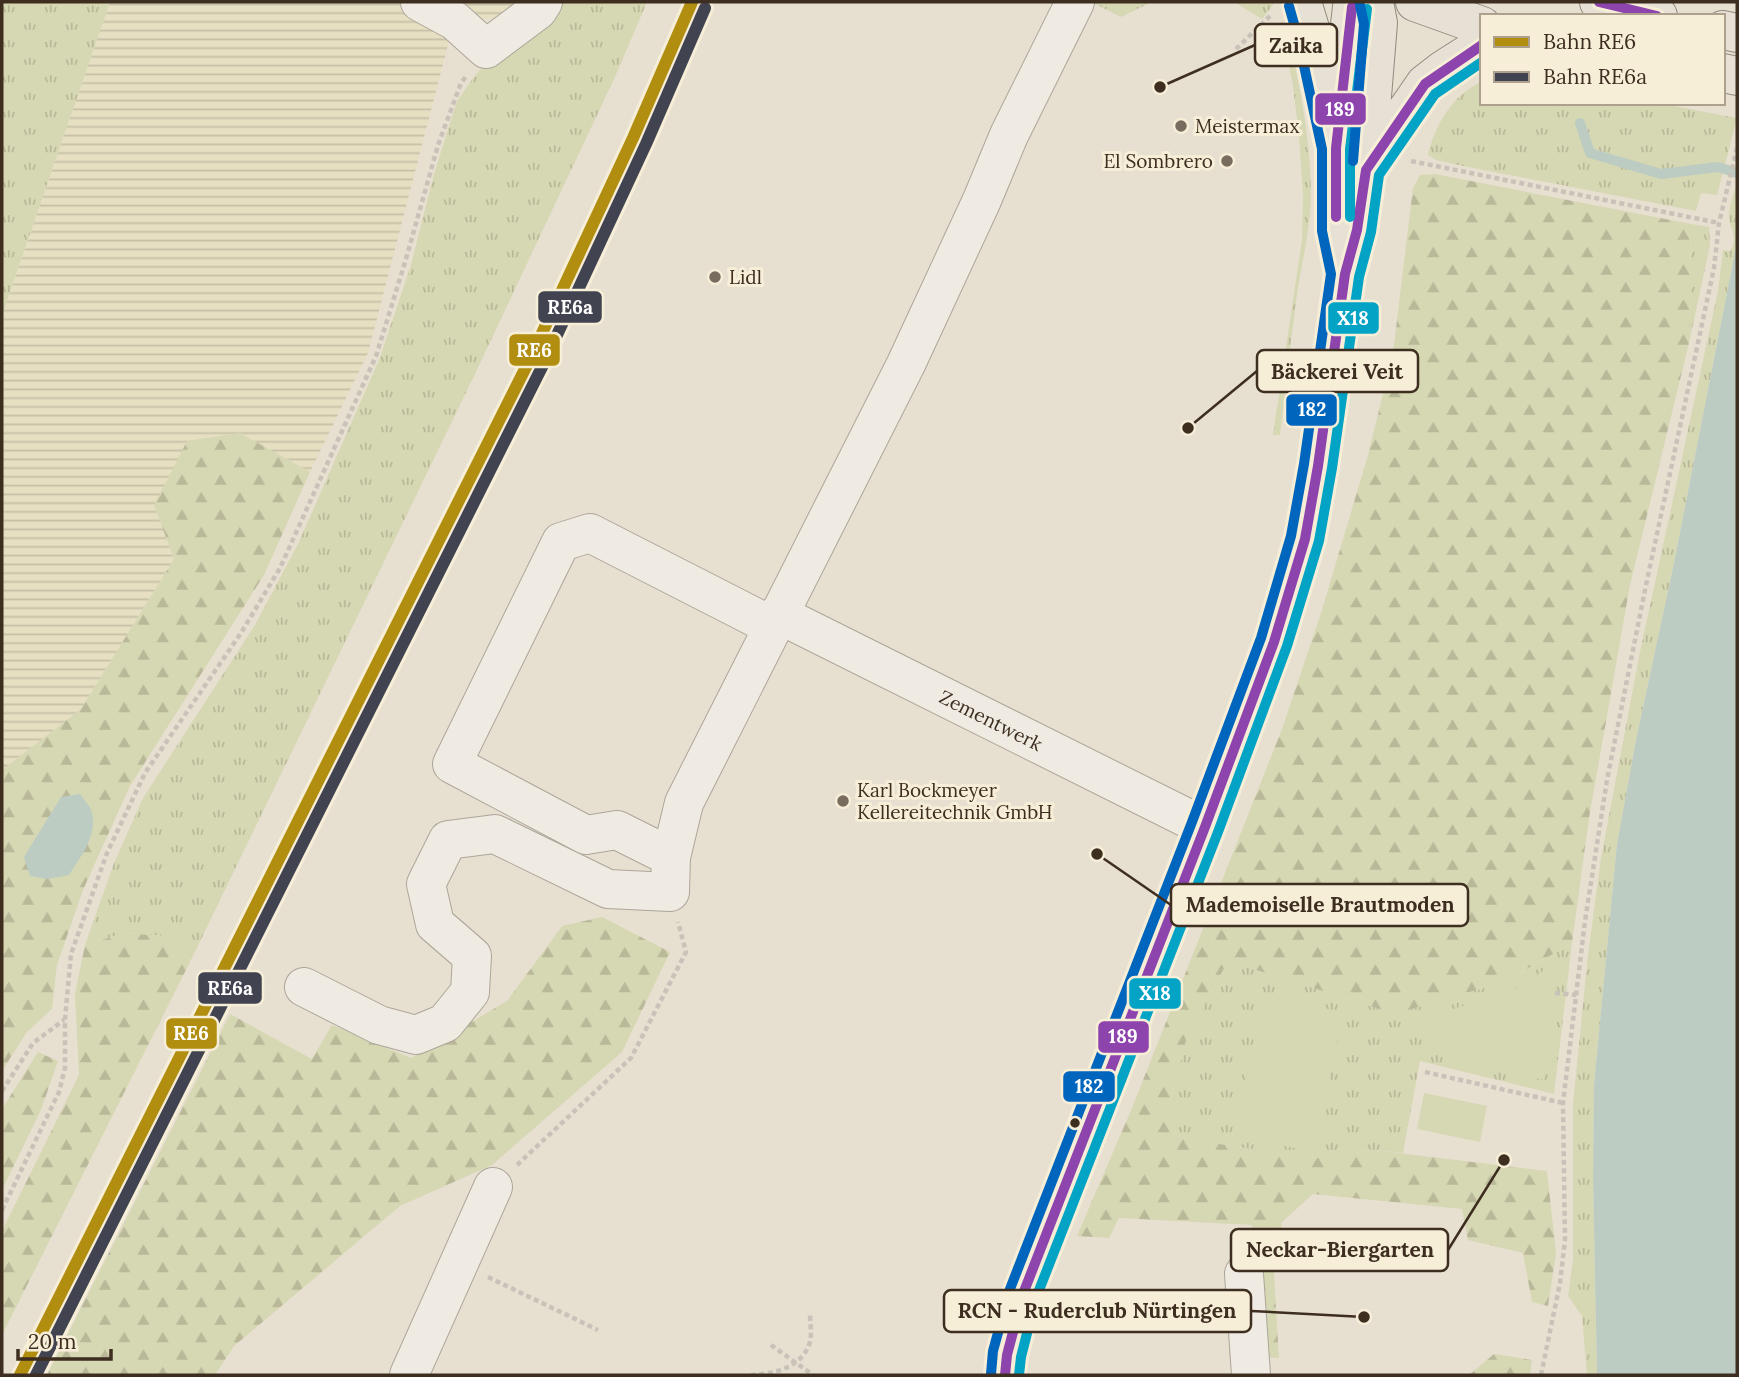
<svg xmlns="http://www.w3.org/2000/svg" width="1739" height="1377" viewBox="0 0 1739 1377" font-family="Lora,serif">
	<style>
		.farmland { fill: url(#farmland-rules) }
		.grass { fill: url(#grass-tufts) }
		.forest { fill: url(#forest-firs) }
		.park { fill: #d6d7b3 }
		.water { fill: #bcccc2 }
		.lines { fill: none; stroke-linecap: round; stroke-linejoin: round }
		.stream { stroke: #bcccc2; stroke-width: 10 }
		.minor-casing { stroke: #ada599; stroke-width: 40 }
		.major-casing { stroke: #928b80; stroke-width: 40 }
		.path { stroke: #c8c2b9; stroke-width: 4.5; stroke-dasharray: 5 3.5; stroke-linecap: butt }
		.minor { stroke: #efebe3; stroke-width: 38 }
		.major { stroke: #e6e1d4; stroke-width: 38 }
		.bus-1-casing { stroke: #f7eed8; stroke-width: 16 }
		.bus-2-casing { stroke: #f7eed8; stroke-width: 16 }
		.bus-3-casing { stroke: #f7eed8; stroke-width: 16 }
		.bus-1 { stroke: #8e44ad; stroke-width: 10 }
		.bus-2 { stroke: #03a3c5; stroke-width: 10 }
		.bus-3 { stroke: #0065bd; stroke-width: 10 }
		.rail-1-casing { stroke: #f7eed8; stroke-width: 18 }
		.rail-2-casing { stroke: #f7eed8; stroke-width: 18 }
		.rail-1 { stroke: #b18d10; stroke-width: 12 }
		.rail-2 { stroke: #424351; stroke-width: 12 }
		.poi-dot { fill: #786c5e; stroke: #f7eed8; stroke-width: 2.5 }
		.bus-dot { fill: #3d2e20; stroke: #f7eed8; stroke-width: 2.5 }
		.labels { text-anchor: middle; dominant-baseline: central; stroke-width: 6; stroke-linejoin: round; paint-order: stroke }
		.poi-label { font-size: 19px; fill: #3d2e20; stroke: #f7eed8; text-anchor: start }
		.street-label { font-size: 19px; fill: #3d2e20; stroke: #f7eed8 }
		.leader { fill: none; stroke: #3d2e20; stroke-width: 2.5 }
		.callout-dot { fill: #3d2e20; stroke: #f7eed8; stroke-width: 2.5 }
		.callout { fill: #f7eed8; stroke: #3d2e20; stroke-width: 2.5 }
		.callout-label { font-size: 21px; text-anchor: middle; font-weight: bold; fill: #3d2e20 }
		.line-badge { stroke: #f7eed8; stroke-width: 2.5 }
		.badge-label { font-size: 19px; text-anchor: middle; font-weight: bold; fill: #fff }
	</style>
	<defs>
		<pattern id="farmland-rules" width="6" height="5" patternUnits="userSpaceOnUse" patternTransform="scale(1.75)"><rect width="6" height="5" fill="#e6dfc2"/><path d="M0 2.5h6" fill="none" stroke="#c6c0a6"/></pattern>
		<pattern id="grass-tufts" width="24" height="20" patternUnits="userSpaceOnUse" patternTransform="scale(1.75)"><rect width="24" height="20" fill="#d6d7b3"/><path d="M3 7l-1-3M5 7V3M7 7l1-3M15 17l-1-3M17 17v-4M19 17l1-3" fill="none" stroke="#b9b99a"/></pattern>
		<pattern id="forest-firs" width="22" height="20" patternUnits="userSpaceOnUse" patternTransform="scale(1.75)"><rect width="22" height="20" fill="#d6d7b3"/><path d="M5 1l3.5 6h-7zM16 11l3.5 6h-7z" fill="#b9b99a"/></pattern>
	</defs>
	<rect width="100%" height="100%" fill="#e7e0d1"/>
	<path class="farmland" d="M 110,2 L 520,2 L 502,18 L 454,22 L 368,353 L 310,472 L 240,433 L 154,505 L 174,559 L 81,709 L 2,770 L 2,315 Z"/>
	<path class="grass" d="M 2,2 L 110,2 L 2,315 Z
		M 552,2 L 647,2 L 615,77 L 474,376 L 191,960 L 164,936 L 124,933 L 85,945 L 114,863 L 143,798 L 255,625 L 298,544 L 379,360 L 411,265 L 434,174 L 457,101 L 476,74 Z
		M 1091,2 L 1152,2 L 1121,17 Z
		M 1234,2 L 1274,2 L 1273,5 L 1262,19 Z
		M 1284,22 C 1299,77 1310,134 1311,191 C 1311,230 1301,264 1296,302 C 1290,346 1285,391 1280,435 L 1273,435 L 1302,240 L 1303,196 L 1299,135 L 1292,80 L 1287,58 L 1270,24 Z
		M 1482,82 L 1482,103 L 1658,103 L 1737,118 L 1717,195 L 1701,193 L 1696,211 L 1458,165 L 1436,160 L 1428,155 C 1434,127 1453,93 1482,82 Z
		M 1737,182 L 1737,242 L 1674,563 L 1636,740 L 1617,844 L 1594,1085 L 1593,1177 L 1597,1375 L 1587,1375 L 1582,1316 L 1568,1296 L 1573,1259 L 1573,1104 L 1588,955 L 1601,858 L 1640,652 L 1718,291 L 1723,250 L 1730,251 C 1739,237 1730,230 1729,217 C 1728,207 1735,192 1737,182 Z
		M 1691,224 L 1709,227 L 1710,245 L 1689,343 Z
		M 1572,943 L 1554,1094 L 1420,1061 L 1403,1153 L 1374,1150 L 1312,1159 L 1177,1137 L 1169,1107 L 1187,1037 L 1228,961 L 1395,1014 L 1504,982 Z"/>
	<path class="forest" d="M 1435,174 L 1691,224 L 1689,343 L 1630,585 L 1589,818 L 1572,943 L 1504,982 L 1395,1014 L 1228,961 L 1187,1037 L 1169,1107 L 1177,1137 L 1312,1159 L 1374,1150 L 1547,1171 L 1556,1253 L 1548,1306 L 1532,1302 L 1523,1253 L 1468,1240 L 1462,1209 L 1313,1194 L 1282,1222 L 1274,1274 L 1279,1358 L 1254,1357 L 1247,1271 L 1252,1225 L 1119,1218 L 1109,1238 L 1077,1236 L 1132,1108 L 1282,729 L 1322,610 L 1368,455 L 1393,353 L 1413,188 L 1420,175 Z
		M 240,433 L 310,472 L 264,575 L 130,786 L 83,890 L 57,965 L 52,1009 L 27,1032 L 2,1071 L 2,770 L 81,709 L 174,559 L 154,505 L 187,441 Z
		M 602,917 L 670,952 L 622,1052 L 492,1165 L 400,1206 L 234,1346 L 215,1375 L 47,1375 L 230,1014 L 312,1059 L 332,1025 L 411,1058 L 507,1001 L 562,926 Z
		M 124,933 L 164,936 L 191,960 L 2,1335 L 2,1231 L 79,1075 L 75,994 L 85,945 Z
		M 38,1052 L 58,1061 L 41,1110 L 2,1190 L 2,1109 Z
		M 1494,1354 L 1532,1360 L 1530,1375 L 1469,1375 Z"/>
	<path class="park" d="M 1559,962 L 1544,1080 L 1421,1050 L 1424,1018 L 1508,992 Z
		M 1262,996 L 1343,1012 L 1315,1152 L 1235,1136 Z
		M 1424,1093 L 1487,1106 L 1480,1142 L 1417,1129 Z"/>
	<path class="water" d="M 1737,242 L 1737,1375 L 1597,1375 L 1593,1177 L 1594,1085 L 1617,844 L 1636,740 L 1674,563 Z
		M 80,794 C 84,800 91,807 92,813 C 97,837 81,856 69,875 L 47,879 L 30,876 L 24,857 L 61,797 Z"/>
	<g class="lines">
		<path class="stream" d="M 1580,123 L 1590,153 L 1661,174 L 1718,167 L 1737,173"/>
		<defs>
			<g id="minor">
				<path d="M 420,2 L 455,21 L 486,49 L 538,10 L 543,2"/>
				<path id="s1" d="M 778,614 L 1205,827"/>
				<path d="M 671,857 L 617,830 L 586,835 L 452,764 L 561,542 L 590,533 L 772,626"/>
				<path d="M 304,987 L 379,1025 L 416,1035 L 445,1023 L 470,992 L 472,956 L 435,924 L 426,884 L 448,840 L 495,834 L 608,889 L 670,892 L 671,857 L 684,803 L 906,364 L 982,200 L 1009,135 L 1075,2"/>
				<path d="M 1244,1274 L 1251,1375"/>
				<path d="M 409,1375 L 493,1187"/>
			</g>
			<path id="major" d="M 1302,2 L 1312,35 L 1329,115
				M 1415,2 L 1482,26
				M 1599,2 L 1658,16
				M 1723,30 L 1737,33
				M 1723,73 L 1737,76
				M 1367,168 L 1425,84 L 1443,70 L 1482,45
				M 1339,244 L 1336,230 L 1336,148 L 1352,7 L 1355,2
				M 1005,1375 L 1007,1355 L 1023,1294 L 1063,1188 L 1205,827 L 1274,642 L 1305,539 L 1318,466 L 1345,274 L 1357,230 L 1366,170 L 1378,23 L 1374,2"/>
		</defs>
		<use href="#minor" class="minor-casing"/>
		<use href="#major" class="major-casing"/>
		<path class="path" d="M 1236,49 L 1270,16
			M 1411,161 L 1719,223
			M 1555,993 L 1576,995
			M 1425,1072 L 1563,1103
			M 2,1091 L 33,1043 L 64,1020
			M 517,1165 L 631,1058 L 686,952 L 678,922
			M 2,1210 L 59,1092 L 65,1068 L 65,1019 L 71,954 L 107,853 L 145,773 L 241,633 L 280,568 L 376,356 L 406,259 L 438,145 L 461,83 L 467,75
			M 488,1277 L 598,1330
			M 771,1345 L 813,1375
			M 751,1375 C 773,1374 802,1368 810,1342 C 812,1334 810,1322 810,1314
			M 1541,1375 L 1560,1283 L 1565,1240 L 1563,1103 L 1585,921 L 1607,780 L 1646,585 L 1714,268 L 1719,223 L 1737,148"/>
		<use href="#minor" class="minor"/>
		<use href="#major" class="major"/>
		<defs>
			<path id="bus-1" d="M 1599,2 L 1657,16
				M 1336,217 L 1336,148 L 1352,7 L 1355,2
				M 1005,1375 L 1007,1355 L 1023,1294 L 1205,827 L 1274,642 L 1305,539 L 1318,466 L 1345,274 L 1357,230 L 1366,170 L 1425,84 L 1482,45"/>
			<path id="bus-2" d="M 1350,217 L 1350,149 L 1367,9
				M 1019,1375 L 1021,1357 L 1036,1298 L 1218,832 L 1287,646 L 1319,541 L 1332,468 L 1359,277 L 1371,232 L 1379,175 L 1435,94 L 1482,62"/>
			<path id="bus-3" d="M 1353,161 L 1364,24 L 1360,5
				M 991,1374 L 993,1351 L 1010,1289 L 1192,822 L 1261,638 L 1291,536 L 1304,464 L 1331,274 L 1322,231 L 1322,149 L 1298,38 L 1289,6"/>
		</defs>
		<use href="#bus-1" class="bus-1-casing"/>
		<use href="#bus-2" class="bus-2-casing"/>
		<use href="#bus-3" class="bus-3-casing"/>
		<use href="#bus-1" class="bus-1"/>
		<use href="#bus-2" class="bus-2"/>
		<use href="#bus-3" class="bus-3"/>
		<defs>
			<path id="rail-1" d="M 20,1375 L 530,359 L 633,138 L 692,2"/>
			<path id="rail-2" d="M 36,1375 L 543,365 L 646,144 L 705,8"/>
		</defs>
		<use href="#rail-1" class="rail-1-casing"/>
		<use href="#rail-2" class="rail-2-casing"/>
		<use href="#rail-1" class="rail-1"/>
		<use href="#rail-2" class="rail-2"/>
	</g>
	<g class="poi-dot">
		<circle cx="1181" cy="126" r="7"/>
		<circle cx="1227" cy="161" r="7"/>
		<circle cx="715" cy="277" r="7"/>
		<circle cx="843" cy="801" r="7"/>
	</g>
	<circle class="bus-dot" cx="1075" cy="1123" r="6"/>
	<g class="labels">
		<g class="poi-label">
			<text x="1195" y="126">Meistermax</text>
			<text x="1213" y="161" text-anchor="end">El Sombrero</text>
			<text x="729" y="277">Lidl</text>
			<text x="857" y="790">Karl Bockmeyer<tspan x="857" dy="22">Kellereitechnik GmbH</tspan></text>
		</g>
		<g class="street-label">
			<text stroke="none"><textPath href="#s1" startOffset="238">Zementwerk</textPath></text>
		</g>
	</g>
	<path class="leader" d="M1160 87L1255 45M1188 428L1257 371M1097 854L1171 905M1504 1160L1448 1250M1364 1317L1251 1311"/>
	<g class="callout-dot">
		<circle cx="1160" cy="87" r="7"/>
		<circle cx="1188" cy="428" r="7"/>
		<circle cx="1097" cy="854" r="7"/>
		<circle cx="1504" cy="1160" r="7"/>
		<circle cx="1364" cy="1317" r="7"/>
	</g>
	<g class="callout">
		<rect x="1255" y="24" width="82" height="42" rx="7"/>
		<rect x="1257" y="350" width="161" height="42" rx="7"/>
		<rect x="1171" y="884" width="297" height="42" rx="7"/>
		<rect x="1231" y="1229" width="217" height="42" rx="7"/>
		<rect x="944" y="1290" width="307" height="42" rx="7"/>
	</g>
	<g class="callout-label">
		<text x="1296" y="53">Zaika</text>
		<text x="1337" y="379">Bäckerei Veit</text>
		<text x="1320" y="912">Mademoiselle Brautmoden</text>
		<text x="1340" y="1257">Neckar-Biergarten</text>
		<text x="1097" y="1318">RCN - Ruderclub Nürtingen</text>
	</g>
	<g class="line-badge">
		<rect x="1314" y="92" width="53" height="34" rx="7" fill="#8e44ad"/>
		<rect x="537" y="290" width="66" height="34" rx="7" fill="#424351"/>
		<rect x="1327" y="301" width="53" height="34" rx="7" fill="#03a3c5"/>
		<rect x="508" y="333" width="53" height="34" rx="7" fill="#b18d10"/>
		<rect x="1285" y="393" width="53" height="34" rx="7" fill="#0065bd"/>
		<rect x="197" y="971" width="66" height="34" rx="7" fill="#424351"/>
		<rect x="1128" y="977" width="54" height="33" rx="7" fill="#03a3c5"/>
		<rect x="165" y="1017" width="53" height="33" rx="7" fill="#b18d10"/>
		<rect x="1097" y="1020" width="53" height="34" rx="7" fill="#8e44ad"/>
		<rect x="1062" y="1070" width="54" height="33" rx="7" fill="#0065bd"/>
	</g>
	<g class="badge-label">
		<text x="1340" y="116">189</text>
		<text x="570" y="314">RE6a</text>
		<text x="1353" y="325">X18</text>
		<text x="534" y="357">RE6</text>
		<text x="1312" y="416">182</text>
		<text x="230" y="995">RE6a</text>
		<text x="1155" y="1000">X18</text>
		<text x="191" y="1040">RE6</text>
		<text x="1123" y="1043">189</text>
		<text x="1089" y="1093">182</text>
	</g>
	<rect width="1739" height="1377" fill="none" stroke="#3d2e20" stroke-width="7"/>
	<rect x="1480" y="14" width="245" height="91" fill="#f7eed8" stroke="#ada18e" stroke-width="2"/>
	<rect x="1494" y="37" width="35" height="10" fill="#b18d10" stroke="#ada18e" stroke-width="2"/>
	<text x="1543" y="49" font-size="21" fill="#3d2e20">Bahn RE6</text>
	<rect x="1494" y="72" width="35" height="10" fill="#424351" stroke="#ada18e" stroke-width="2"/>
	<text x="1543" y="84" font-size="21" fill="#3d2e20">Bahn RE6a</text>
	<path d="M18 1349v10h93v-10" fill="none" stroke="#3d2e20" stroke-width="3.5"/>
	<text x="28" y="1349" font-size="21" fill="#3d2e20" stroke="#f7eed8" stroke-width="5" paint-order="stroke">20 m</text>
</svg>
